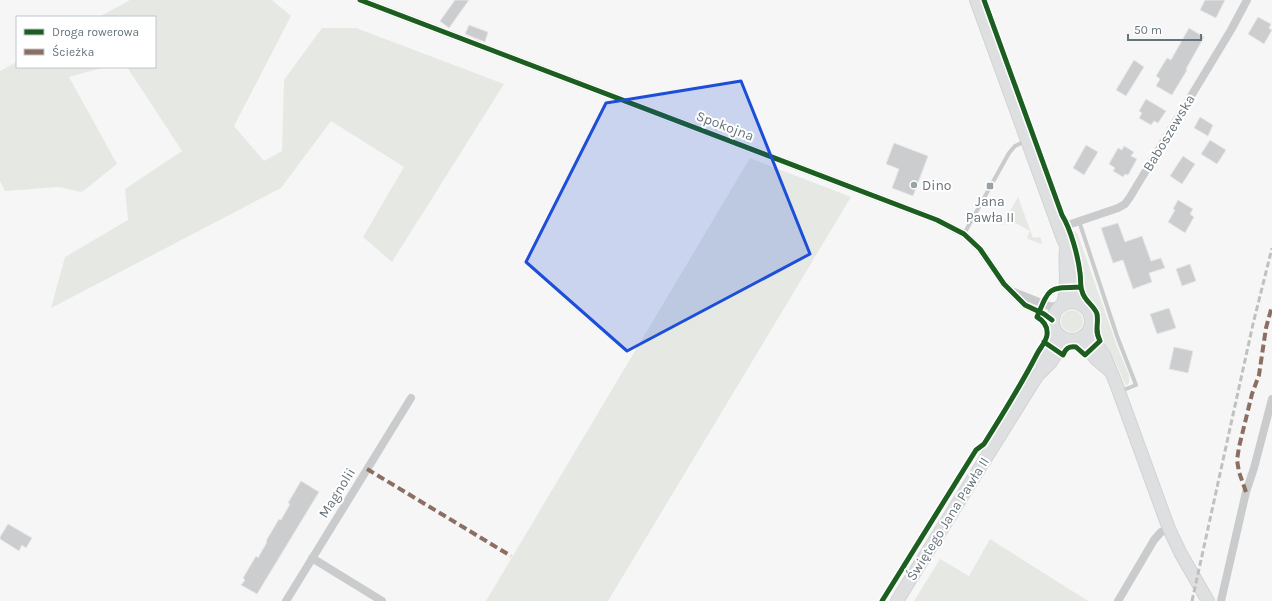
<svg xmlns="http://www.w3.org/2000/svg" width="1272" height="601" viewBox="0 0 1272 601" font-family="Karla,sans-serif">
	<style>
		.green { fill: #e5e8e3 }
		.building { fill: #cccdce; stroke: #e6e6e6 }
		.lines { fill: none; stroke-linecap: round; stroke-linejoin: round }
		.secondary-casing { stroke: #d2d3d3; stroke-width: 14 }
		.lane { stroke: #c9cbcc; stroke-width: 4 }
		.street { stroke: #c9cbcc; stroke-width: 8 }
		.secondary { stroke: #dedfe0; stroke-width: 12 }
		.rail { stroke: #c0c0c1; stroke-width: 3; stroke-dasharray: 6 3; stroke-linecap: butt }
		.quiet { stroke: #8d6e63; stroke-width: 4; stroke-dasharray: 8 4; stroke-linecap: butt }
		.cycleway-casing { stroke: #fff; stroke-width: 8 }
		.cycleway { stroke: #1b5e20; stroke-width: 5 }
		.marked { fill: #1d4ed8; fill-opacity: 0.2; stroke: #1d4ed8; stroke-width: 3; stroke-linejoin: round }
		.poi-dot { fill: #98a2a7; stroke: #fff; stroke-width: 1.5 }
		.labels { text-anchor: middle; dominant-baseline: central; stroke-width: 4; stroke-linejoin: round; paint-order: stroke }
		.street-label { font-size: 14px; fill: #66747c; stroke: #fff }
		.poi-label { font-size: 14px; fill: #66747c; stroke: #fff; text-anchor: start }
	</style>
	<rect width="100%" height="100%" fill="#f6f6f6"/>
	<path class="green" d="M 130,0 L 272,0 L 291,16 L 234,126 L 264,161 L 282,151 L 284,80 L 322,28 L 356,28 L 504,84 L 392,262 L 363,237 L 404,167 L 331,121 L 281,188 L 51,308 L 65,257 L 128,220 L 125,189 L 182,151 L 127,67 L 155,67 L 155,17 L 99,17 Z
		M 17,62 L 17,67 L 105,67 L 69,77 L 117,164 L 82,192 L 59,187 L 5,191 L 0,181 L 0,71 Z
		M 750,158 L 851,197 L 608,601 L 486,601 Z
		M 1018,197 L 1033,238 L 1040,237 L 1042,242 L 1041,244 L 1028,239 L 1027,237 L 1030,231 L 1008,219 L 1003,225 L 997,221 L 998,219 L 1004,222 Z
		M 1075,231 L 1078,235 L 1118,349 L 1129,375 L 1129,383 L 1126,386 L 1115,361 L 1099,335 L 1099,317 L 1096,307 L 1085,295 L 1084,291 L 1081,263 L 1072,232 Z
		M1061 321a11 11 0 1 1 22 0a11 11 0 1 1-22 0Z
		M 990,539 L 1088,601 L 914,601 L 940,559 L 969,576 Z"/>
	<path class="building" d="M 455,0 L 469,0 L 449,28 L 440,21 Z
		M 1205,0 L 1225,0 L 1216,18 L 1200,10 Z
		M 1258,17 L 1271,24 L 1269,28 L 1272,30 L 1264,44 L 1248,34 Z
		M 469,25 L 488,32 L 485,42 L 465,34 Z
		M 1189,28 L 1204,37 L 1186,69 L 1187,70 L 1172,95 L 1156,86 L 1160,79 L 1156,76 L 1167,58 L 1171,60 Z
		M 1134,60 L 1144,67 L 1126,96 L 1116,90 Z
		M 1146,99 L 1166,111 L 1158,123 L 1154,121 L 1151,125 L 1139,118 L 1142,113 L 1139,111 Z
		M 1200,117 L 1213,125 L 1208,136 L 1194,128 Z
		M 1210,140 L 1226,150 L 1217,164 L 1201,154 Z
		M 894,143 L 928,156 L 913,196 L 892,188 L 899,169 L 886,164 Z
		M 1086,145 L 1098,152 L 1084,175 L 1073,168 Z
		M 1124,146 L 1134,152 L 1131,156 L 1137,159 L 1128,175 L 1125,174 L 1123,177 L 1113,171 L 1115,168 L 1109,164 L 1118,148 L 1122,150 Z
		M 1183,156 L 1195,164 L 1182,184 L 1170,176 Z
		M 1178,200 L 1193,209 L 1190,214 L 1194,217 L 1185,233 L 1168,222 L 1175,210 L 1173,209 Z
		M 1118,223 L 1125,242 L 1142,236 L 1151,261 L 1161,258 L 1165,268 L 1149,273 L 1152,282 L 1133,289 L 1123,260 L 1113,263 L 1101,228 Z
		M 1190,264 L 1196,281 L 1182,286 L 1176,269 Z
		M 1169,308 L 1176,328 L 1157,334 L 1150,314 Z
		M 1174,347 L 1193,351 L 1188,373 L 1169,369 Z
		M 301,481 L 319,492 L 257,594 L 241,585 L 245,580 L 243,578 L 256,556 L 258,558 L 267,542 L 266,541 L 279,519 L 281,520 L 290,504 L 288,503 Z
		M 8,524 L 32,538 L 26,548 L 22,545 L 19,551 L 0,539 L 0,537 Z"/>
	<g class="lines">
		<defs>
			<path id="secondary" d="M 976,0 L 1063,239 L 1073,260 L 1075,292 L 1079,303
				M1053 321a19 19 0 1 1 38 0a19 19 0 1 1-38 0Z
				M 1063,303 C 1069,286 1064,268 1066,250
				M 1089,330 L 1094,341 L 1105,357 L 1115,381 L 1169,529 L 1181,554 L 1208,601
				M 1077,340 L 1086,347 L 1096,359 L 1110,371
				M 1042,363 C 1046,352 1054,344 1056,332
				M 897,601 L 1037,376 L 1051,362 L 1060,348 L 1068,340"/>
		</defs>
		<use href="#secondary" class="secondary-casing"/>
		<path class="lane" d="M 1079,221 L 1117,336 L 1136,385 L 1121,391
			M 964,234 L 1009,153 L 1015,146 L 1026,141"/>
		<path class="street" d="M 360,0 L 937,220 L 964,234 L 980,249 L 1004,284 L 1025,305 L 1044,314 L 1052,320
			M 1059,228 L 1118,208 L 1125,204 L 1130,197 L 1231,30 L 1247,0
			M 1014,292 L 1049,306 L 1057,307
			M 312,558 L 382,601
			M 286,601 L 411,398
			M 1118,601 L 1154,540 L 1161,532 L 1169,529
			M 1221,601 L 1246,492 L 1254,468 L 1272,399"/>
		<use href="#secondary" class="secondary"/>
		<path class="rail" d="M 1192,601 L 1253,324 L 1272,248"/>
		<path class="quiet" d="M 367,469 L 511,556
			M 1246,492 L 1239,472 L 1237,460 L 1239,447 L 1252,394 L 1259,375 L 1266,328 L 1272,306"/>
		<defs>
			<path id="cycleway" d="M 360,0 L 937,220 L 964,234 L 980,249 L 1004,284 L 1025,305 L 1044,314 L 1052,320
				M 984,0 L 1062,215 C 1071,230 1078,256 1080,273 C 1081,279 1080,286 1082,291 C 1084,301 1094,305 1097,314 C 1099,325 1094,330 1100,341 L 1085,355 L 1076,347 C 1069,346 1066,348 1063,355 L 1044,342
				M 882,601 L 976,450 L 984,444 C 1003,414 1021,385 1037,354 C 1040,348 1046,342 1047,335 C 1048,327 1044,321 1037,317 C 1050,286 1048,288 1081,287"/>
		</defs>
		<use href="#cycleway" class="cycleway-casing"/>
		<use href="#cycleway" class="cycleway"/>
	</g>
	<path class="marked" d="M 741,81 L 810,254 L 627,351 L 526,262 L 606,103 Z"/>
	<g class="poi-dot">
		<circle cx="914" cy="185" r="4"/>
		<rect x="986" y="182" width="8" height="8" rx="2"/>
	</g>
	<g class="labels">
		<g class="street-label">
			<text transform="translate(725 126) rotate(21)">Spokojna</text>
			<text transform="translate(1169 133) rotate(-59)">Baboszewska</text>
			<text transform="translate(337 493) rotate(-58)">Magnolii</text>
			<text transform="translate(948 519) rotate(-58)">Świętego Jana Pawła II</text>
		</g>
		<g class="poi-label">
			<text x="922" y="185">Dino</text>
			<text x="990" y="201" text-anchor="middle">Jana<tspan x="990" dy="16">Pawła II</tspan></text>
		</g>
	</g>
	<rect x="16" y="16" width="140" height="52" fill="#ffffff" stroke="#c2c7cb"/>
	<rect x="24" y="29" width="20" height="6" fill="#1b5e20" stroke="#c2c7cb"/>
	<text x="52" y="36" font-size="12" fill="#66747c">Droga rowerowa</text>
	<rect x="24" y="49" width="20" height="6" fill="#8d6e63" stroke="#c2c7cb"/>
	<text x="52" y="56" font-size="12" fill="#66747c">Ścieżka</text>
	<path d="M1128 34v6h73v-6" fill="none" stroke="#66747c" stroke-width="2"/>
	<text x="1134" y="34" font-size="12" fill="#66747c" stroke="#ffffff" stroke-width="3" paint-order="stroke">50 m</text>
</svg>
